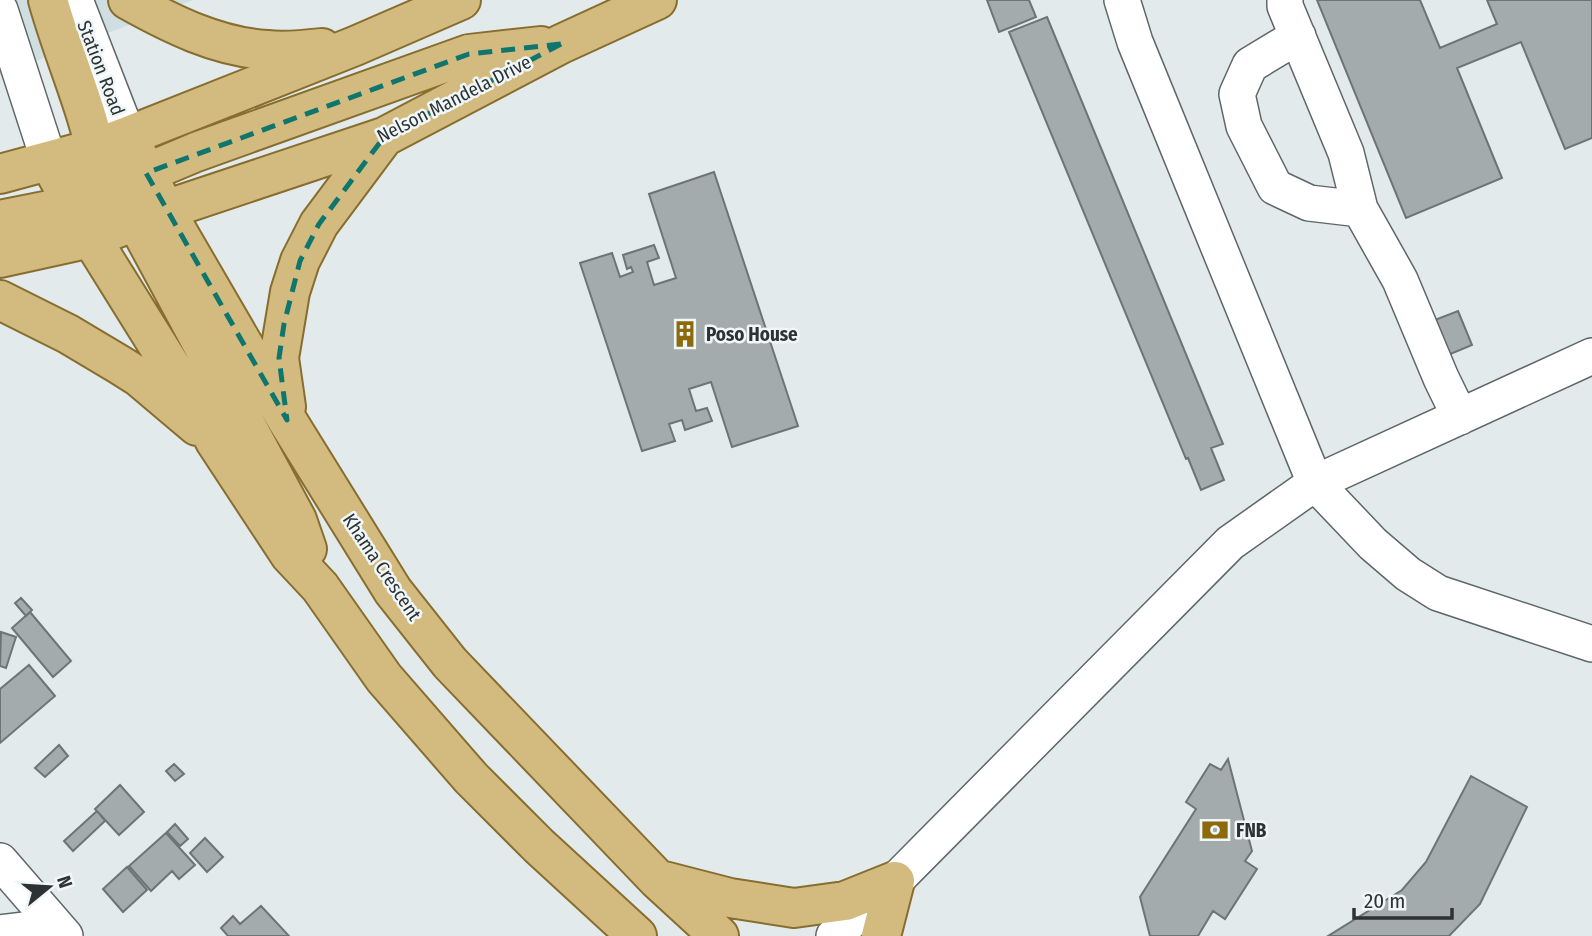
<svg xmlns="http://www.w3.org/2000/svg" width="1592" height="936" viewBox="0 0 1592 936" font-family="'Fira Sans Condensed',sans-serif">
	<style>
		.built { fill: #cedee1 }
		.building { fill: #a4abad; stroke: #6d7476; stroke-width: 2 }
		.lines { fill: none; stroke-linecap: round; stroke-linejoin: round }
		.minor-casing { stroke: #5f6668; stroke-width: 38 }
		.major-casing { stroke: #876e2e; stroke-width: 42 }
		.minor { stroke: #fff; stroke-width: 35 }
		.major { stroke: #d3bb80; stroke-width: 38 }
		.marked { fill: none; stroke: #0f766e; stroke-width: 5; stroke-dasharray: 14 9; stroke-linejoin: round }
		.labels { text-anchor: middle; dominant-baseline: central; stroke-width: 5; stroke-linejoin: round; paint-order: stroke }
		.street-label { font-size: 19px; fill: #2f3233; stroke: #eff7f9 }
		.poi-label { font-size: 19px; font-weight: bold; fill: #2f3233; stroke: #eff7f9; text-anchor: start }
	</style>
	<rect width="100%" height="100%" fill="#e2eaec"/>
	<path class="built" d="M 0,0 L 193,0 L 0,75 Z"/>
	<path class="building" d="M 987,0 L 1029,0 L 1036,17 L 999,32 Z
		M 1317,0 L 1420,0 L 1440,48 L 1497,24 L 1487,0 L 1592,0 L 1592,138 L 1565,149 L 1521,42 L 1457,68 L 1502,178 L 1406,218 Z
		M 1047,17 L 1223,444 L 1211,448 L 1224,480 L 1201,490 L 1188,458 L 1186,459 L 1009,32 Z
		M 714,172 L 798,426 L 732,447 L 711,382 L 689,389 L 696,411 L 707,408 L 712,421 L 685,430 L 682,420 L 669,424 L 675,441 L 642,451 L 580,263 L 612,253 L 620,277 L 633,272 L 631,267 L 627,269 L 623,255 L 654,245 L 659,258 L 647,262 L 654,285 L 676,278 L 649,194 Z
		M 1458,311 L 1472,345 L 1441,358 L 1427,323 Z
		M 21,598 L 32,610 L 26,616 L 15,603 Z
		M 30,612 L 71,661 L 53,677 L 12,628 Z
		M 1,632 L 16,637 L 6,668 L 0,666 Z
		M 29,665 L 55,696 L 0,743 L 0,689 Z
		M 59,745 L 68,756 L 45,777 L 35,768 Z
		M 1228,759 L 1252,851 L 1245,861 L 1257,869 L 1225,919 L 1213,911 L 1198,936 L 1150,936 L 1140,897 L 1196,809 L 1186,802 L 1210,764 L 1221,770 Z
		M 174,764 L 184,774 L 175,781 L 166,771 Z
		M 1471,776 L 1527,807 L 1480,904 L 1449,936 L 1328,936 L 1402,890 L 1426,862 Z
		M 120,785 L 144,812 L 119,835 L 95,809 Z
		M 97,811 L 105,821 L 73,851 L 64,841 Z
		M 175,824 L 188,839 L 180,846 L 167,832 Z
		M 166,833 L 195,865 L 179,879 L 172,871 L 151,891 L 129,866 Z
		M 205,838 L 223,857 L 207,872 L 190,853 Z
		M 127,867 L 147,890 L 123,912 L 103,889 Z
		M 261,906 L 289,936 L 228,936 L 221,928 L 233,916 L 240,924 Z"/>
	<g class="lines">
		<defs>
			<path id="minor" d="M 75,0 L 128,136
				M 1122,0 L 1135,42 L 1315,483 L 1373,544 L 1408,574 L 1438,593 L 1592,644
				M 1285,0 L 1285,6 L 1346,153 L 1360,209 L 1400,280 L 1441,378 L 1460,417
				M 0,10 L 49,161
				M 1298,36 L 1250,65 L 1237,94 L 1244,126 L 1275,187 L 1309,203 L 1360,209
				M 0,861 L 65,936
				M 0,933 L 56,926
				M 834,936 L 895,881 L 1230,543 L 1315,483 L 1592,356"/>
			<path id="major" d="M 48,0 C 64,58 90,112 100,172
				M 128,0 C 171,24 217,47 267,50 C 286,52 304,50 322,48
				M 128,136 L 165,210 L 287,420 L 393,591 L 450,663 L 658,880 L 719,936
				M 49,161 L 91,238 L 205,421 L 215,441 L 290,555 L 320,587 L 384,678 L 471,778 L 539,846 L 637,936
				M 49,161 L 101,176 L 146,173 L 196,152 L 469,54 L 541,46
				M 0,174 L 96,148 L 128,136 L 355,46 L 461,0
				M 128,198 L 136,221 L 297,520 L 307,549
				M 0,220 L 95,201
				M 0,258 L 91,238 L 165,210 L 384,137 L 561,44 L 657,0
				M 0,300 L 68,334 L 120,365 L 139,377 L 197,426
				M 286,407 L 279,358 L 290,292 L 300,261 L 319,224 L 384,137
				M 664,881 L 730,898 L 794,908 L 845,901 L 895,881
				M 881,936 L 895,881"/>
		</defs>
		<use href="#minor" class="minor-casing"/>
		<use href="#major" class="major-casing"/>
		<use href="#minor" class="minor"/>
		<use href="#major" class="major"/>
	</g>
	<path class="marked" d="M 561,44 L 384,137 L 319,224 L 300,261 L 284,324 L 279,358 L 287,420 L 146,173 L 469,54 Z"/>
	<defs>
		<symbol id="building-bare" viewBox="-9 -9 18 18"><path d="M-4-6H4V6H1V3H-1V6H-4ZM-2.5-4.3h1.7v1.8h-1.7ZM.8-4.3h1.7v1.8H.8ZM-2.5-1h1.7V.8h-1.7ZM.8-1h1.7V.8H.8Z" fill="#8c6a0b" stroke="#eff7f9" stroke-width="2.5" paint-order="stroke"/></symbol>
		<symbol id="bank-bare" viewBox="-9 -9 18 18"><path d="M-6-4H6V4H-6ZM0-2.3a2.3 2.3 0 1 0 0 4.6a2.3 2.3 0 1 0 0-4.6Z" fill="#8c6a0b" stroke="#eff7f9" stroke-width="2.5" paint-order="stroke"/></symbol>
	</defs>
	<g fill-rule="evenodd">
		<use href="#building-bare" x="666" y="315" width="38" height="38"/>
		<use href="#bank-bare" x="1196" y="811" width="38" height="38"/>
	</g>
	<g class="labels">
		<g class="street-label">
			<text transform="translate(101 68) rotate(69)">Station Road</text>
			<text transform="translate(454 99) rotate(-27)">Nelson Mandela Drive</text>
			<text transform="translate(382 567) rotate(56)">Khama Crescent</text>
		</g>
		<g class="poi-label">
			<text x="706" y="334">Poso House</text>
			<text x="1236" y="830">FNB</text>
		</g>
	</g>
	<g transform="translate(49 887) rotate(72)" stroke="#eff7f9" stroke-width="5" paint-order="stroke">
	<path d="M0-5L12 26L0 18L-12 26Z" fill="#2f3233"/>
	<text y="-10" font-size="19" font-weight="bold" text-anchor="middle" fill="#2f3233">N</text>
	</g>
	<path d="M1354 908v10h98v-10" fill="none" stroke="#2f3233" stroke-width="3.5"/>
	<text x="1364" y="908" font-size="21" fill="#2f3233" stroke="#eff7f9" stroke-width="5" paint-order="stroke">20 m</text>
</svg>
